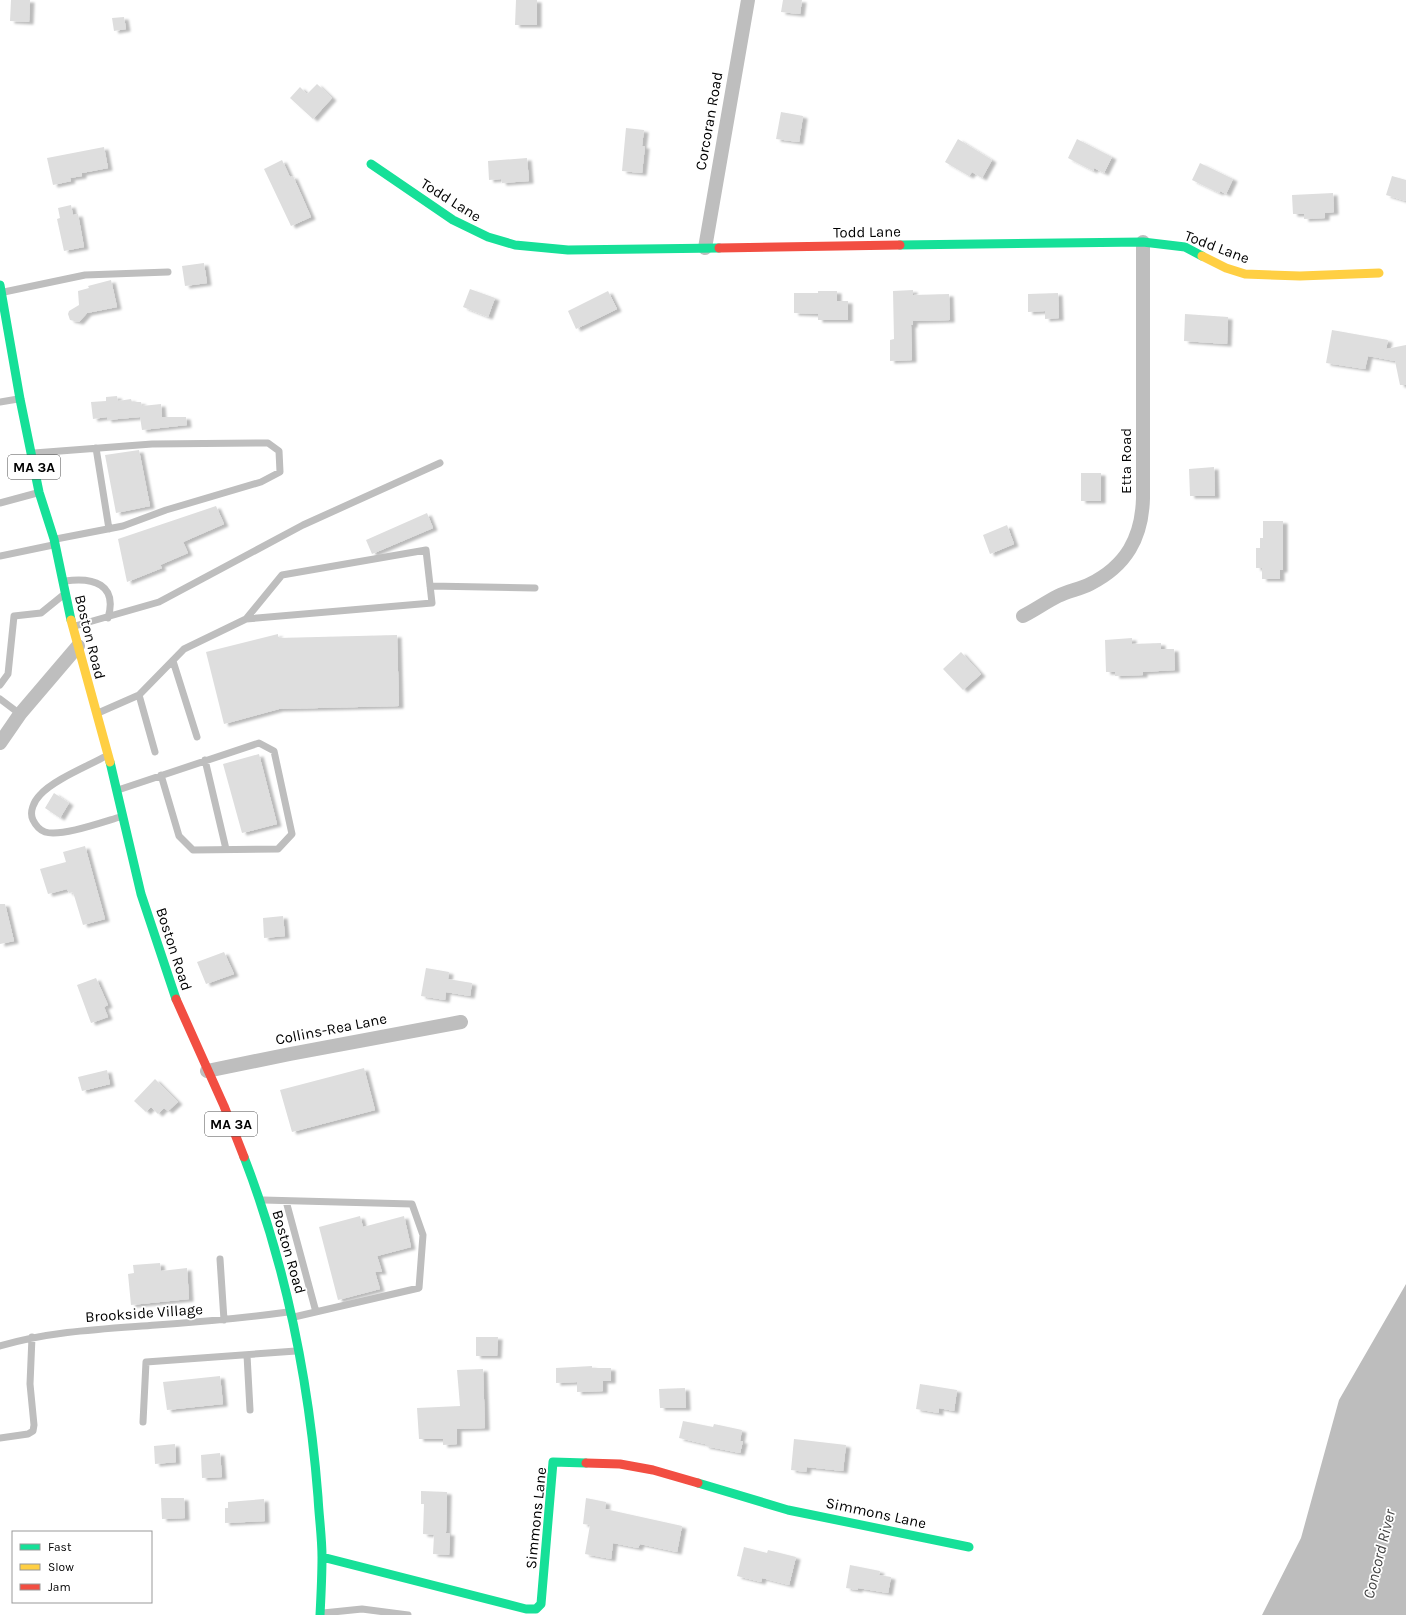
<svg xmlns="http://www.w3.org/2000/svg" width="1406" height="1615" viewBox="0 0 1406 1615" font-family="Karla,sans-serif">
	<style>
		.water { fill: #bdbdbd }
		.building { fill: #dedede; filter: url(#shadow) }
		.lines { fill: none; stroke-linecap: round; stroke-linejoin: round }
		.lane { stroke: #bebebe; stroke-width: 7 }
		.street { stroke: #bebebe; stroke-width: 14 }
		.fast { stroke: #16e098; stroke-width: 9 }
		.slow { stroke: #ffcf43; stroke-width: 9 }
		.jam { stroke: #f24e42; stroke-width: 9 }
		.labels { text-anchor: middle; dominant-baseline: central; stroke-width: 3.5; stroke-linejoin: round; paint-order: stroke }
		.shield { fill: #fff; stroke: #4c4c4c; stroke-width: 1 }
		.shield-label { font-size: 14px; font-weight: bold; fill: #000 }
		.street-label { font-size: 15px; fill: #000; stroke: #fff }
		.water-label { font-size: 16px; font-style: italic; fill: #424242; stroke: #fff }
	</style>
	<defs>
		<filter id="shadow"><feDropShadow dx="4.5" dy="2.5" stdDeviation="1" flood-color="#0004"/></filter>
	</defs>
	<rect width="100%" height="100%" fill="#fff"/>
	<path class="water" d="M 1406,1284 L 1406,1615 L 1262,1615 L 1301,1538 L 1339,1400 Z"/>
	<path class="building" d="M 11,0 L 30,0 L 29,22 L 10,21 Z
		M 516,0 L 537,0 L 537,25 L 515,25 Z
		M 783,0 L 802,0 L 800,14 L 781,12 Z
		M 124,17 L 126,29 L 114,31 L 112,18 Z
		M 317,84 L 332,98 L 313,119 L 290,98 L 300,87 L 307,94 Z
		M 781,112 L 803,116 L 799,142 L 776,139 Z
		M 626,128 L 644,130 L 642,146 L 645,146 L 642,173 L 622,171 Z
		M 958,139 L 992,160 L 982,178 L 972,172 L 969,176 L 945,162 Z
		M 1077,139 L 1112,157 L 1104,173 L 1094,168 L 1093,171 L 1068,158 Z
		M 104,147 L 108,168 L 82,173 L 82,176 L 70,178 L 71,181 L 53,185 L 47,158 Z
		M 527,158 L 529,181 L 502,183 L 501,179 L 489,180 L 488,161 Z
		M 282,160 L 290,177 L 293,176 L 311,217 L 291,226 L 264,169 Z
		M 1200,163 L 1233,179 L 1226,194 L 1220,191 L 1219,193 L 1192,180 Z
		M 1392,176 L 1406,180 L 1406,201 L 1386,195 Z
		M 1333,193 L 1334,212 L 1325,213 L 1325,218 L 1304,219 L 1304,214 L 1293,214 L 1292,195 Z
		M 71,205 L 73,215 L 78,214 L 84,247 L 64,251 L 57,219 L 60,218 L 58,208 Z
		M 204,263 L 207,283 L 185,286 L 182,266 Z
		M 111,280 L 117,307 L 87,313 L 79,322 L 70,320 L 68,314 L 69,311 L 79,305 L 78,291 L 89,288 L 88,286 Z
		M 470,289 L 495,298 L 488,317 L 463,307 Z
		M 913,290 L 913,295 L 949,294 L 950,320 L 913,321 L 913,325 L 911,325 L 912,360 L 890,361 L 890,340 L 894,339 L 893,291 Z
		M 608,291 L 617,309 L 576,329 L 568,311 Z
		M 818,291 L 837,291 L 837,301 L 848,301 L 848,320 L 818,320 L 818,314 L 794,313 L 794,293 L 818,293 Z
		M 1058,293 L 1059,318 L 1045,319 L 1045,311 L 1028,312 L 1028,294 Z
		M 1185,314 L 1228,317 L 1227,344 L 1184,341 Z
		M 1332,330 L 1388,340 L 1386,349 L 1406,345 L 1406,385 L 1400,385 L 1395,361 L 1368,356 L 1365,369 L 1326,363 Z
		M 117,396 L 118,401 L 131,399 L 132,402 L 141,402 L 142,406 L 161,404 L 162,417 L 186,417 L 187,425 L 142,430 L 140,417 L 107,420 L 107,417 L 93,419 L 91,402 L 106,401 L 106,397 Z
		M 139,450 L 150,506 L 116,513 L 105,455 Z
		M 1214,467 L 1215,496 L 1190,496 L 1189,469 Z
		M 1081,473 L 1101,473 L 1101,501 L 1081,501 Z
		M 216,506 L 224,524 L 183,542 L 188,553 L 160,565 L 162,568 L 127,582 L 118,539 Z
		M 427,513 L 433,528 L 372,554 L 366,540 Z
		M 1263,521 L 1283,521 L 1283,570 L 1280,570 L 1280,579 L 1262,579 L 1262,568 L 1256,568 L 1256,548 L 1260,548 L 1260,538 L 1263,538 Z
		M 1007,525 L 1014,544 L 990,554 L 983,535 Z
		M 278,634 L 278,638 L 397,635 L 399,706 L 279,709 L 224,724 L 206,652 Z
		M 1132,638 L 1132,644 L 1161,643 L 1161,649 L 1174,649 L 1175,670 L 1143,672 L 1143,675 L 1115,676 L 1115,672 L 1106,672 L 1105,640 Z
		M 961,652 L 981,674 L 963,690 L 943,669 Z
		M 259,754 L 277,824 L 242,833 L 223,764 Z
		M 54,793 L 69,803 L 60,818 L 45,808 Z
		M 85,846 L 105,919 L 83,925 L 73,892 L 69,893 L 67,889 L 48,894 L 40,869 L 66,862 L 63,852 Z
		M 0,904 L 5,904 L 14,941 L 0,944 Z
		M 283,916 L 285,936 L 264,938 L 263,918 Z
		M 224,952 L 234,974 L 206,984 L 197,962 Z
		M 426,968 L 449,972 L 448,979 L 472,983 L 470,996 L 446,992 L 445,1000 L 421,996 Z
		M 96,978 L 108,1005 L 104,1007 L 108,1017 L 91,1023 L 77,985 Z
		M 364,1068 L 375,1110 L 292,1132 L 280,1090 Z
		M 107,1070 L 110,1084 L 82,1091 L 78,1077 Z
		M 155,1079 L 178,1102 L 168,1111 L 164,1108 L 158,1114 L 151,1107 L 146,1112 L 134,1101 Z
		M 360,1216 L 363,1227 L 404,1216 L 411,1247 L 377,1256 L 382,1272 L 375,1272 L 380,1289 L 338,1300 L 319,1227 Z
		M 160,1263 L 161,1271 L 187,1268 L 189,1299 L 131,1305 L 128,1274 L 134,1273 L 133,1265 Z
		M 476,1337 L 498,1337 L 497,1356 L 476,1356 Z
		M 592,1366 L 592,1368 L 611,1368 L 611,1381 L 603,1381 L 603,1391 L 577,1392 L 577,1382 L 556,1383 L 556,1368 Z
		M 483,1369 L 485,1428 L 457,1429 L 457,1444 L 443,1445 L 443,1439 L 419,1439 L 417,1408 L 460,1406 L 457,1370 Z
		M 220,1376 L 223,1404 L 167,1410 L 163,1382 Z
		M 920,1384 L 957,1390 L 954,1411 L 939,1408 L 939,1413 L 916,1409 Z
		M 685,1388 L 686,1408 L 660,1408 L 659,1389 Z
		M 683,1421 L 713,1427 L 714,1424 L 742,1430 L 740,1441 L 743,1441 L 740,1453 L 705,1446 L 705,1444 L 679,1438 Z
		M 794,1439 L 846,1445 L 843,1471 L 807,1467 L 806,1472 L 791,1470 Z
		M 175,1444 L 176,1462 L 155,1464 L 154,1446 Z
		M 220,1453 L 222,1477 L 202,1478 L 201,1455 Z
		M 421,1491 L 447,1492 L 446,1533 L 450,1533 L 449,1555 L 433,1554 L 434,1535 L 423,1534 L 424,1504 L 421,1504 Z
		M 161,1498 L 184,1498 L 185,1518 L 162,1519 Z
		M 586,1498 L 606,1502 L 605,1509 L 682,1526 L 677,1552 L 640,1544 L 638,1548 L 613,1543 L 611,1559 L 585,1554 L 590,1525 L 583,1524 Z
		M 264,1499 L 265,1521 L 225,1523 L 225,1508 L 228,1508 L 228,1502 Z
		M 744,1547 L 767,1553 L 768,1550 L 796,1557 L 789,1585 L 762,1578 L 761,1582 L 737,1576 Z
		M 850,1565 L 880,1571 L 879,1575 L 891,1577 L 888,1593 L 858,1588 L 858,1590 L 846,1588 Z"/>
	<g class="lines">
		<path class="lane" d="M 4,292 L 85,275 L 168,272
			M 0,402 L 18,399
			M 96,448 L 109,529
			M 34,453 L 152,444 L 268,443 L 279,451 L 280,472 L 261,482 L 166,510 L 123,526 L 56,539
			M 0,503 L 37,493
			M 0,556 L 53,545
			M 65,581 C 93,577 118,584 108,618
			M 430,586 L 535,588
			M 75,626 L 159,602 L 303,525 L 440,463
			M 173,661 L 197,737
			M 0,685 L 8,674 L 14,616 L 41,613 L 62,596
			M 139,695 L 155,752
			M 0,699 L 20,714
			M 98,713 L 139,695 L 184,649 L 246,619 L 432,603 L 426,550 L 282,575 L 246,619
			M 106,756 C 88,766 53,780 40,795 C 34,801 29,812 33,820 C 36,826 39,830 45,832 C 61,837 103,822 120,817
			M 205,760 L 226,849
			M 118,790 L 259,743 L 274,751 L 292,834 L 278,849 L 193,850 L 179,836 L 161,775
			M 263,1200 L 412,1204 L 423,1235 L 419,1288 L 294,1317
			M 286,1201 L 316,1312
			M 220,1259 L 224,1320
			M 0,1346 C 51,1331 103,1329 156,1325 C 200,1322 244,1318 288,1312
			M 247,1355 L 250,1410
			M 143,1422 L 146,1362 L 296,1351
			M 0,1438 L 28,1434 L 33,1431 L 34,1425 L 30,1384 L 32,1337
			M 323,1613 L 362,1609 L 408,1615"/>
		<path class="street" d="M 705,248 L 748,0
			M 1023,616 C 1035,610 1046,602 1058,596 C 1068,591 1080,589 1090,584 C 1126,566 1142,538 1143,498 L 1143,242
			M 0,743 L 20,714 L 78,646
			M 207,1071 L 290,1054 L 461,1022"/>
		<path class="fast" d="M 371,164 L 453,220 L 488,237 L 515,245 L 568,250 L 719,248
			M 900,245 L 1143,242 L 1185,247 L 1202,256
			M 0,285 L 20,399 L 39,492 L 54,539 L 71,620
			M 110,762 L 141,894 L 176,999
			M 244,1157 C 286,1266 309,1381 318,1497 C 319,1517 322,1537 322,1557 C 322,1577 321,1596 320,1615
			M 698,1483 L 788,1510 L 969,1547
			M 322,1557 L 526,1609 L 536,1609 L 541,1604 L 553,1462 L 586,1463"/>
		<path class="slow" d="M 1202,256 L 1226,268 L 1245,274 L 1300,276 L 1379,273
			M 71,620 L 110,762"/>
		<path class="jam" d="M 719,248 L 900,245
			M 176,999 L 224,1106 L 244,1157
			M 586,1463 L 620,1464 L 653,1470 L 698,1483"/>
	</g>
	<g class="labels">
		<g class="shield">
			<rect x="8" y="455" width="52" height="24" rx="3"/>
			<rect x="205" y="1112" width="52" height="24" rx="3"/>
		</g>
		<g class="shield-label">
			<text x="34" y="467">MA 3A</text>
			<text x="231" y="1124">MA 3A</text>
		</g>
		<g class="street-label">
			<text transform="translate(709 121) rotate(-80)">Corcoran Road</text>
			<text transform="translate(451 200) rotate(32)">Todd Lane</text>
			<text transform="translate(867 232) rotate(-1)">Todd Lane</text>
			<text transform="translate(1217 247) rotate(21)">Todd Lane</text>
			<text transform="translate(1126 461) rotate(-90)">Etta Road</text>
			<text transform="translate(90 637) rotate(76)">Boston Road</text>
			<text transform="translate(174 949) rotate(72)">Boston Road</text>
			<text transform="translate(331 1029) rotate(-11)">Collins-Rea Lane</text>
			<text transform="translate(289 1252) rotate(74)">Boston Road</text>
			<text transform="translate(144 1313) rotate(-4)">Brookside Village</text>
			<text transform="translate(876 1513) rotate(12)">Simmons Lane</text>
			<text transform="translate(536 1518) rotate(-84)">Simmons Lane</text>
		</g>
		<g class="water-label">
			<text transform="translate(1379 1554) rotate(-76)">Concord River</text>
		</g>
	</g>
	<rect x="12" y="1531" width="140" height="72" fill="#ffffff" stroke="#999999"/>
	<rect x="20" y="1544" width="20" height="6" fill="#16e098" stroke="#999999"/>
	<text x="48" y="1551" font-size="12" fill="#000000">Fast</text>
	<rect x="20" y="1564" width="20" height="6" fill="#ffcf43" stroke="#999999"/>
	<text x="48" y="1571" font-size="12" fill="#000000">Slow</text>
	<rect x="20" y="1584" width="20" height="6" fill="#f24e42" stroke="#999999"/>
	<text x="48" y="1591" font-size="12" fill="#000000">Jam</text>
</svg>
